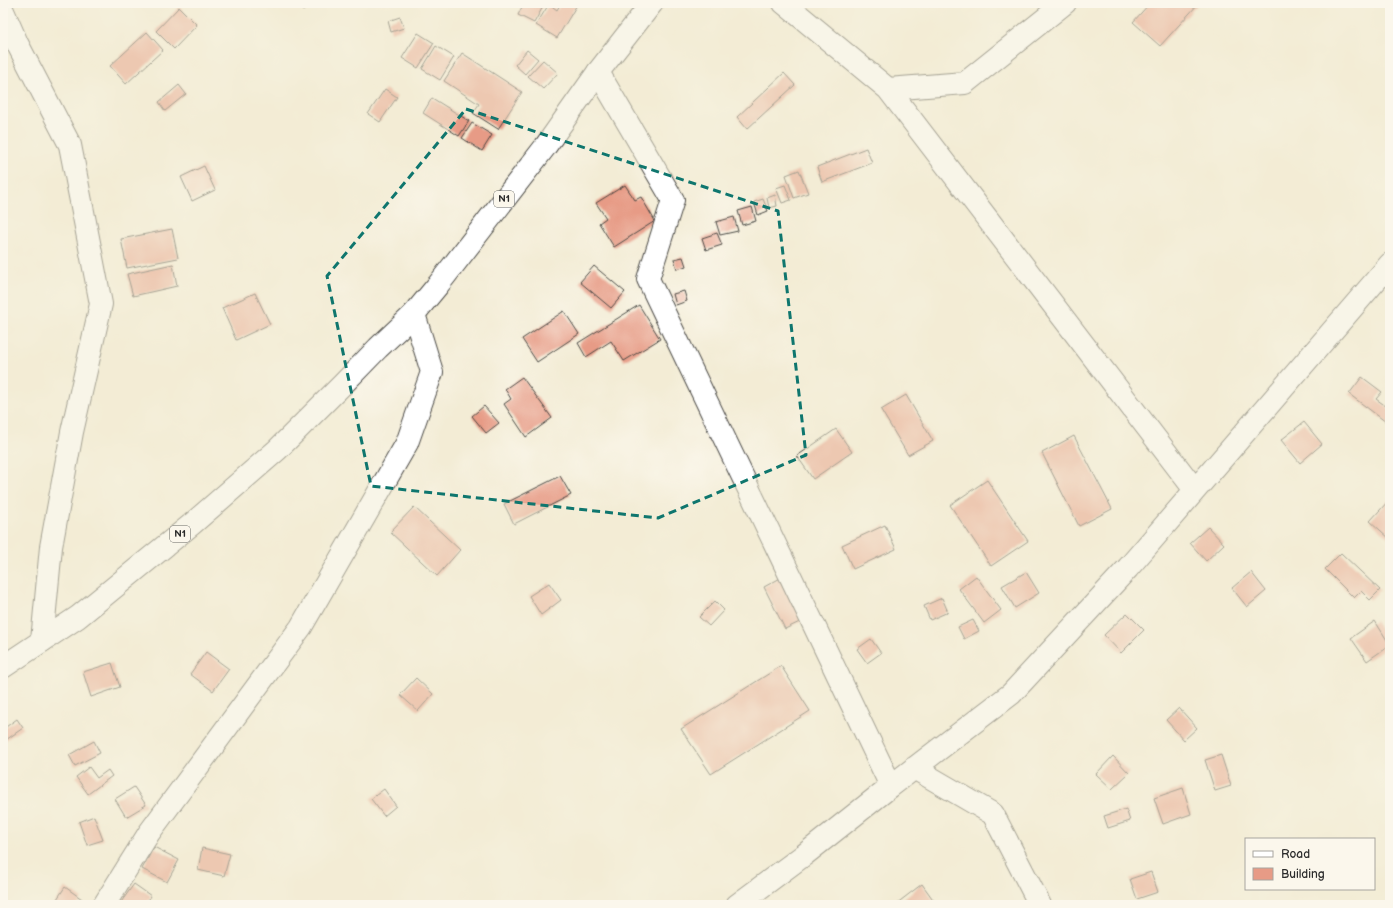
<svg xmlns="http://www.w3.org/2000/svg" width="1393" height="908" viewBox="0 0 1393 908" font-family="'Balsamiq Sans',sans-serif">
	<style>
		.building { fill: #e79b86 }
		.lines { fill: none; stroke-linecap: round; stroke-linejoin: round }
		.minor-casing { stroke: #494844; stroke-width: 24 }
		.major-casing { stroke: #494844; stroke-width: 24 }
		.minor { stroke: #fff; stroke-width: 22 }
		.major { stroke: #fff; stroke-width: 22 }
		.marked { fill: none; stroke: #0f766e; stroke-width: 3; stroke-dasharray: 8 5; stroke-linejoin: round }
		.labels { text-anchor: middle; dominant-baseline: central; stroke-width: 3; stroke-linejoin: round; paint-order: stroke }
		.shield { fill: #fbf7ec; stroke: #696865; stroke-width: 1 }
		.shield-label { font-size: 10px; font-weight: bold; fill: #2b2b2b }
	</style>
	<rect width="100%" height="100%" fill="#fbf7ec"/>
	<filter id="ink" filterUnits="userSpaceOnUse"><feTurbulence type="fractalNoise" baseFrequency=".025" numOctaves="2"/><feDisplacementMap in="SourceGraphic" scale="8" xChannelSelector="R" yChannelSelector="G"/><feConvolveMatrix kernelMatrix="1 2 1 2 8 2 1 2 1" color-interpolation-filters="sRGB"/></filter>
	<filter id="wash" filterUnits="userSpaceOnUse"><feTurbulence type="fractalNoise" baseFrequency=".012" numOctaves="4" result="noise"/><feDisplacementMap in="SourceGraphic" scale="16" xChannelSelector="R" yChannelSelector="G"/><feGaussianBlur stdDeviation="0.9" result="paint"/><feColorMatrix in="noise" values="0 0 0 0 0 0 0 0 0 0 0 0 0 0 0 0 0 1.4 0 .05"/><feComposite in="paint" operator="in"/></filter>
	<g filter="url(#wash)">
		<rect width="100%" height="100%" fill="#f3ecd5"/>
		<g id="blocks">
			<path class="building" d="M 296,3 L 312,3 L 303,11 Z
				M 524,3 L 545,3 L 534,23 L 518,15 Z
				M 561,3 L 578,3 L 557,38 L 536,25 L 549,4 L 557,10 Z
				M 1150,3 L 1199,3 L 1160,46 L 1133,22 Z
				M 179,7 L 197,25 L 174,49 L 156,31 Z
				M 400,17 L 404,28 L 391,32 L 388,21 Z
				M 147,32 L 163,50 L 126,84 L 110,66 Z
				M 418,33 L 434,43 L 418,68 L 402,58 Z
				M 436,46 L 454,57 L 440,80 L 422,69 Z
				M 527,50 L 538,59 L 525,74 L 515,65 Z
				M 462,53 L 522,92 L 498,129 L 473,113 L 479,104 L 444,81 Z
				M 543,60 L 558,73 L 543,89 L 528,76 Z
				M 784,73 L 795,85 L 747,129 L 737,117 Z
				M 179,85 L 186,94 L 165,111 L 159,102 Z
				M 385,89 L 397,97 L 380,122 L 368,114 Z
				M 432,98 L 469,121 L 459,136 L 423,113 Z
				M 472,123 L 492,135 L 482,151 L 462,138 Z
				M 866,148 L 872,163 L 822,182 L 817,167 Z
				M 204,166 L 215,190 L 192,201 L 181,177 Z
				M 799,170 L 808,193 L 794,198 L 786,175 Z
				M 625,185 L 635,200 L 641,197 L 655,221 L 614,247 L 599,223 L 606,218 L 596,203 Z
				M 785,185 L 791,200 L 782,203 L 776,188 Z
				M 775,195 L 777,206 L 769,208 L 767,198 Z
				M 763,199 L 768,211 L 758,215 L 754,202 Z
				M 752,207 L 756,221 L 742,225 L 738,211 Z
				M 734,217 L 738,231 L 720,235 L 716,222 Z
				M 172,229 L 178,258 L 127,268 L 121,239 Z
				M 717,233 L 722,245 L 706,250 L 702,238 Z
				M 683,257 L 686,266 L 677,269 L 674,259 Z
				M 173,264 L 177,286 L 133,296 L 127,274 Z
				M 594,266 L 625,292 L 611,308 L 580,282 Z
				M 684,291 L 687,301 L 676,305 L 673,294 Z
				M 255,293 L 270,324 L 236,340 L 222,308 Z
				M 639,305 L 660,339 L 624,361 L 611,341 L 586,357 L 578,343 Z
				M 564,311 L 579,334 L 537,362 L 522,339 Z
				M 522,377 L 552,418 L 526,437 L 504,404 L 511,399 L 505,389 Z
				M 1362,377 L 1382,392 L 1376,399 L 1390,409 L 1390,425 L 1349,394 Z
				M 906,395 L 933,441 L 908,455 L 881,410 Z
				M 484,406 L 499,423 L 486,433 L 472,416 Z
				M 1304,422 L 1322,444 L 1300,463 L 1281,440 Z
				M 836,429 L 852,452 L 813,479 L 797,456 Z
				M 1074,436 L 1112,509 L 1079,526 L 1042,453 Z
				M 560,476 L 571,495 L 514,524 L 504,504 Z
				M 987,480 L 1028,541 L 991,566 L 950,505 Z
				M 1390,499 L 1390,539 L 1370,521 Z
				M 414,507 L 460,550 L 437,576 L 390,532 Z
				M 885,525 L 896,549 L 853,569 L 842,545 Z
				M 1208,527 L 1224,544 L 1206,561 L 1190,543 Z
				M 1341,553 L 1380,590 L 1370,600 L 1361,591 L 1354,598 L 1325,569 Z
				M 1026,572 L 1039,593 L 1015,608 L 1002,586 Z
				M 1251,572 L 1266,591 L 1247,607 L 1232,588 Z
				M 786,575 L 808,618 L 785,629 L 764,587 Z
				M 976,576 L 1001,610 L 984,623 L 959,589 Z
				M 549,583 L 561,600 L 541,615 L 529,596 Z
				M 942,598 L 948,612 L 930,620 L 924,606 Z
				M 715,601 L 724,610 L 709,626 L 699,617 Z
				M 1127,613 L 1144,630 L 1121,653 L 1104,635 Z
				M 973,620 L 979,631 L 964,639 L 958,627 Z
				M 1375,621 L 1390,645 L 1367,661 L 1351,638 Z
				M 871,639 L 881,653 L 867,663 L 857,649 Z
				M 206,652 L 229,669 L 213,691 L 190,674 Z
				M 112,663 L 120,687 L 91,697 L 83,672 Z
				M 781,666 L 810,711 L 711,774 L 681,729 Z
				M 416,678 L 433,694 L 418,711 L 400,695 Z
				M 1179,708 L 1197,728 L 1184,740 L 1166,720 Z
				M 17,719 L 23,728 L 3,742 L 3,729 Z
				M 94,741 L 100,753 L 75,766 L 69,755 Z
				M 1221,755 L 1231,786 L 1215,791 L 1205,760 Z
				M 1113,756 L 1129,773 L 1112,789 L 1096,774 Z
				M 89,767 L 97,778 L 108,770 L 112,776 L 88,794 L 76,777 Z
				M 134,787 L 146,805 L 126,817 L 115,799 Z
				M 1183,788 L 1191,814 L 1163,824 L 1154,798 Z
				M 384,789 L 396,806 L 384,816 L 371,799 Z
				M 1126,809 L 1130,821 L 1108,828 L 1104,816 Z
				M 94,816 L 103,840 L 87,845 L 79,822 Z
				M 154,847 L 179,860 L 167,882 L 142,869 Z
				M 202,848 L 230,854 L 224,876 L 198,870 Z
				M 1151,872 L 1158,892 L 1137,899 L 1130,879 Z
				M 134,884 L 151,896 L 145,905 L 119,905 Z
				M 922,884 L 937,905 L 897,905 L 896,904 Z
				M 65,887 L 82,899 L 78,905 L 53,905 Z"/>
		</g>
	</g>
	<g filter="url(#ink)">
		<use href="#blocks" fill-opacity="0" stroke="#494844" stroke-width="1"/>
		<g class="lines">
			<defs>
				<path id="minor" d="M 784,3 L 888,89 L 1195,490
					M 3,11 L 17,43 L 70,145 L 101,304 L 72,432 L 51,547 L 42,641
					M 598,72 L 673,200 L 648,279 L 891,786 L 1011,694 L 1128,568 L 1390,264
					M 888,89 L 965,83 L 1065,3
					M 914,768 L 993,814 L 1040,905
					M 104,905 L 149,833 L 301,627 L 407,443 L 432,372 L 414,314
					M 737,905 L 804,855 L 891,786"/>
				<path id="major" d="M 3,667 L 78,617 L 192,524 L 277,450 L 343,384 L 378,348 L 414,314 L 438,285 L 545,147 L 598,72 L 652,3"/>
			</defs>
			<use href="#minor" class="minor-casing"/>
			<use href="#major" class="major-casing"/>
			<use href="#minor" class="minor"/>
			<use href="#major" class="major"/>
		</g>
	</g>
	<path d="M0 0H1393V908H0ZM 466,109 L 778,211 L 806,455 L 658,518 L 371,486 L 327,276 Z" fill="#f3ecd5" fill-opacity=".55" fill-rule="evenodd"/>
	<path class="marked" d="M 466,109 L 778,211 L 806,455 L 658,518 L 371,486 L 327,276 Z"/>
	<g class="labels">
		<g class="shield">
			<rect x="494" y="191" width="20" height="16" rx="3"/>
			<rect x="170" y="526" width="20" height="16" rx="3"/>
		</g>
		<g class="shield-label">
			<text x="504" y="199">N1</text>
			<text x="180" y="534">N1</text>
		</g>
	</g>
	<rect width="1393" height="908" fill="none" stroke="#fbf7ec" stroke-width="16"/>
	<rect x="1245" y="838" width="130" height="52" fill="#fbf7ec" stroke="#a8a59f"/>
	<rect x="1253" y="851" width="20" height="6" fill="#ffffff" stroke="#a8a59f"/>
	<text x="1281" y="858" font-size="12" fill="#2b2b2b">Road</text>
	<rect x="1253" y="868" width="20" height="12" fill="#e79b86" stroke="#a8a59f"/>
	<text x="1281" y="878" font-size="12" fill="#2b2b2b">Building</text>
</svg>
